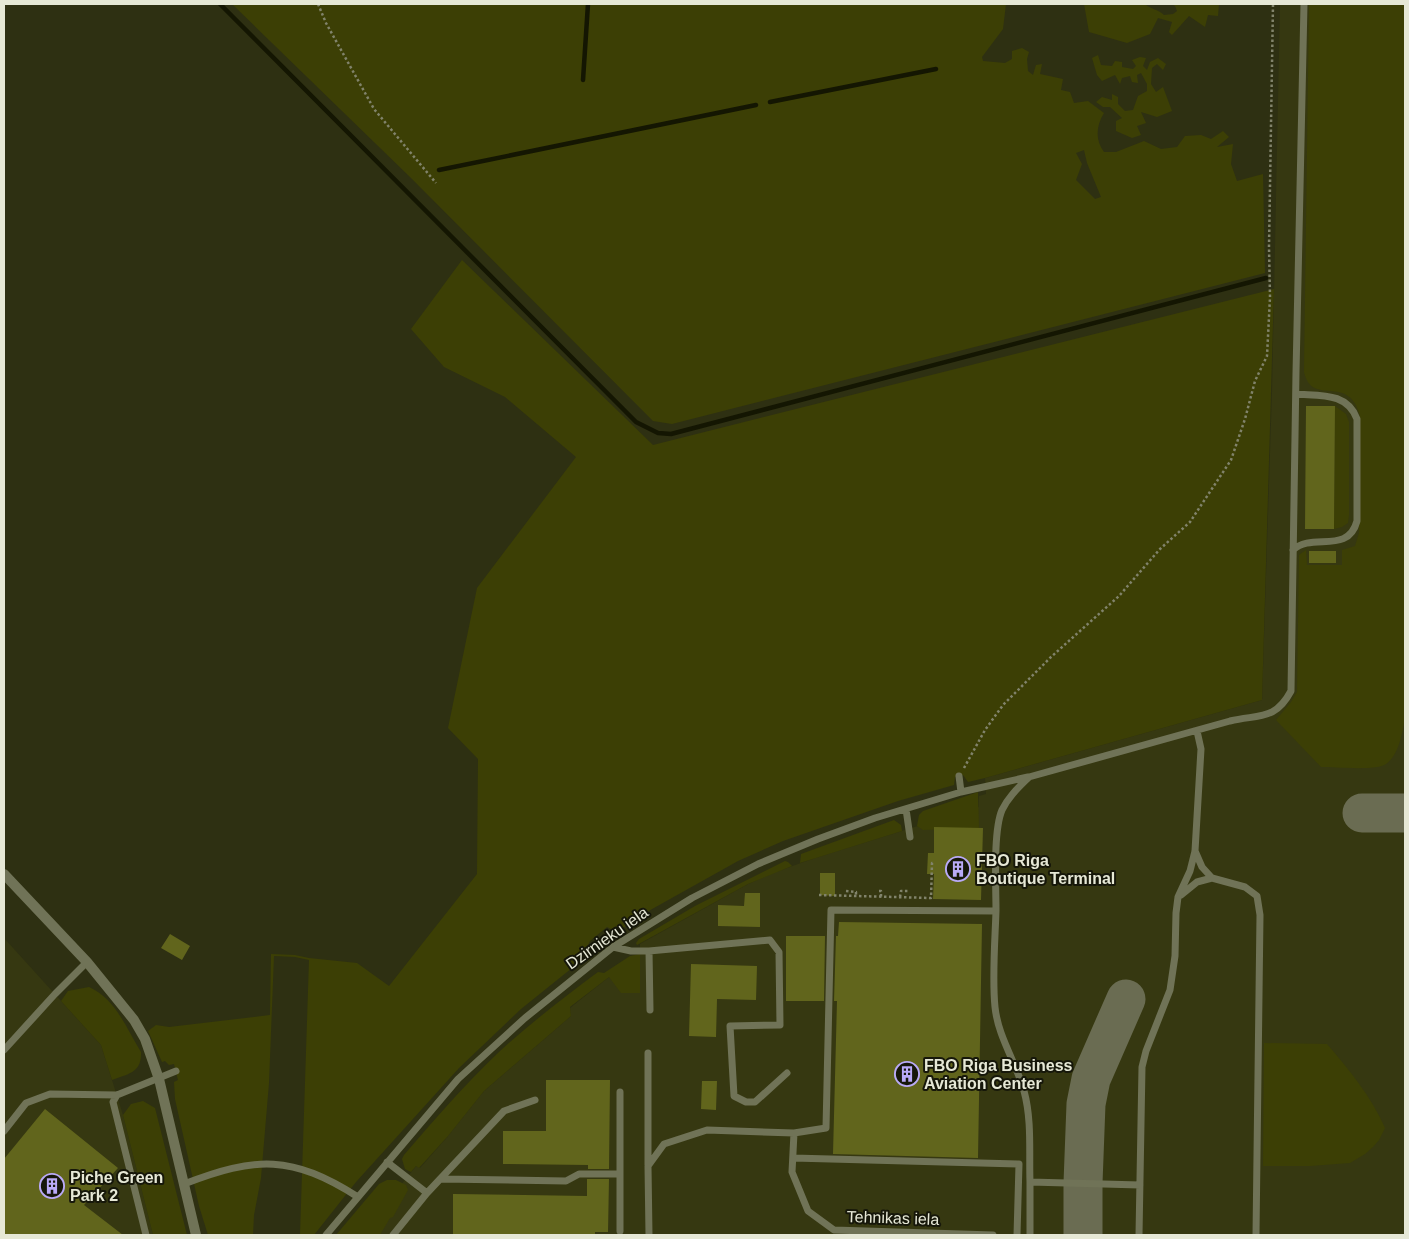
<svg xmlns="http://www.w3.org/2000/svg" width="1409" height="1239" viewBox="0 0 1409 1239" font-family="Arial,sans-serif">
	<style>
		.built { fill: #363811 }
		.green { fill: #3c3f05; fill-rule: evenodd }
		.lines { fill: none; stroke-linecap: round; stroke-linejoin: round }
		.stream { stroke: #141602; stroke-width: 4.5 }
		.taxiway { stroke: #6a6c52; stroke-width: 39 }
		.building { fill: #61651c }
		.path { stroke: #81836b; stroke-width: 2.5; stroke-dasharray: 2.5 2.5; stroke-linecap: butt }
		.service { stroke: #707357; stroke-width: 7 }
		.tertiary { stroke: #707357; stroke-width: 10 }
		.labels { text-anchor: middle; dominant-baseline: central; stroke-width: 4; stroke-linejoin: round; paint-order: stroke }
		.poi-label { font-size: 16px; font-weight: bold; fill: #e6e8d6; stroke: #16170a; text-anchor: start }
		.street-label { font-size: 16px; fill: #e6e8d6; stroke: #16170a }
	</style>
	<rect width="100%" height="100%" fill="#2e3012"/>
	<path class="built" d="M 1280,4 L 1405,4 L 1405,1235 L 367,1235 L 375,1218 L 416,1166 L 420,1168 L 448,1136 L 484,1091 L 571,1016 L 570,1008 L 609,977 L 639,993 L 640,944 L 748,884 L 770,874 L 815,858 L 979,807 L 979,796 L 986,794 L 985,778 L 1262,700 L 1272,392 Z
		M 4,938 L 101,1045 L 123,1115 L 153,1235 L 4,1235 Z"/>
	<path class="green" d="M 232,4 L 1006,4 L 1003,29 L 982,57 L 983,61 L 1005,63 L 1012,59 L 1012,51 L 1022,48 L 1029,52 L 1027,59 L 1028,71 L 1033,75 L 1036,65 L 1042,64 L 1040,74 L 1063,79 L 1061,90 L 1070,92 L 1074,103 L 1088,101 L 1104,113 C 1096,126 1095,140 1104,152 L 1116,152 L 1144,141 L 1161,149 L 1177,147 L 1185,136 L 1201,135 L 1211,139 L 1223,131 L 1229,137 L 1217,147 L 1233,144 L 1231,164 L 1237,181 L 1263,174 L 1265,273 L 672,424 L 653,421 L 411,178 ZM 1084,150 L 1087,163 L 1101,197 L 1095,199 L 1076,180 L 1082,164 L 1076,153 Z
		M 1084,4 L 1145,4 C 1150,9 1158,9 1164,15 L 1173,14 L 1177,11 L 1175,6 L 1172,4 L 1219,4 L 1218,16 L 1208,15 L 1205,27 L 1189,16 L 1172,35 L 1169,32 L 1172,22 L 1158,18 L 1150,34 L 1127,43 L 1089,32 Z
		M 1309,4 L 1405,4 L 1405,719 C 1402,733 1399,755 1386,764 C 1377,771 1334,767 1321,767 L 1276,720 L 1291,702 L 1297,692 L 1299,555 L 1306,550 L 1307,565 L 1342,565 L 1342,550 L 1355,546 L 1359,533 L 1360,416 C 1349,372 1312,408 1304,372 Z
		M 1098,55 L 1101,65 L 1112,66 L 1115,61 L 1122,62 L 1122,67 L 1133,69 L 1136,66 L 1132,60 L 1140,57 L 1146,58 L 1143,66 L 1147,70 L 1150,62 L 1158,58 L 1166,64 L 1163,70 L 1157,64 L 1152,68 L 1151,84 L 1156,92 L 1163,87 L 1172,111 L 1157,117 L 1141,112 L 1146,123 L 1137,126 L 1141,135 L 1132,138 L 1116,131 L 1116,121 L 1122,118 L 1110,107 L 1103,107 L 1096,102 L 1102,97 L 1112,100 L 1112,94 L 1118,97 L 1118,104 L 1125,111 L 1133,110 L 1138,96 L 1147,91 L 1147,84 L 1141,73 L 1137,75 L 1138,83 L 1132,82 L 1130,76 L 1122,78 L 1120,84 L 1115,75 L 1102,81 L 1097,75 L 1092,58 Z
		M 462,260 L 653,445 L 1274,289 L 1262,700 L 985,778 L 968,782 L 963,775 L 955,777 L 954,785 L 898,801 L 783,841 L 738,861 L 645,913 L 623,928 L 615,931 L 607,927 L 590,941 L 582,958 L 577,964 L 521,1009 L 459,1068 L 356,1182 L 314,1235 L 300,1235 L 309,960 L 295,957 L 274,956 L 269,1083 L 261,1178 L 254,1215 L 253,1235 L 208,1235 L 199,1206 L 175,1099 L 174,1082 L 178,1080 L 174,1064 L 169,1065 L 165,1061 L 162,1062 L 148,1031 L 156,1025 L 169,1027 L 270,1015 L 271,954 L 295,955 L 309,958 L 357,963 L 389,986 L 477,874 L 478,759 L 448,728 L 477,588 L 576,457 L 505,397 L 444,367 L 411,329 Z
		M 1335,406 L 1346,414 L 1349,422 L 1349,515 L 1348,523 L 1342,527 L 1334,529 Z
		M 978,792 L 979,828 L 923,830 L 917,826 L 919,815 L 923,811 Z
		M 894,820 L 901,825 L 902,831 L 800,863 L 801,854 Z
		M 785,861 L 788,862 L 792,866 L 748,884 L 637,945 L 636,943 L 639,939 L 695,906 Z
		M 640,954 L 640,993 L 621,993 L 609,977 L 570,1007 L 571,1016 L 484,1091 L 448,1136 L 419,1168 L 416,1166 L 411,1172 L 405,1169 L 402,1159 L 404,1155 C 435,1119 466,1083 500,1051 C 531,1023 564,997 598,972 L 604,973 L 630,956 Z
		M 89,987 C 116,999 126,1028 141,1052 C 142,1073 128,1074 112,1080 L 101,1045 L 61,1001 L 68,991 Z
		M 1264,1043 L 1327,1044 C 1350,1071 1371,1096 1385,1128 L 1379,1140 L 1373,1147 L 1365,1154 L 1350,1163 L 1310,1166 L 1263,1166 Z
		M 143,1101 L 155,1108 L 187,1235 L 153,1235 L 123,1115 L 131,1104 Z
		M 387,1180 L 396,1180 L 406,1185 L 408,1190 L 393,1217 L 390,1218 L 380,1235 L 336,1235 L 379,1184 Z"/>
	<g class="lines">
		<path class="stream" d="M 220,4 L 636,422 L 658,433 L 671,434 L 1266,278
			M 583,80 L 588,4
			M 770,102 L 936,69
			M 439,170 L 756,105"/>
		<path class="taxiway" d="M 1362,813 L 1405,813
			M 1083,1235 L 1083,1183 L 1086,1104 L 1091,1079 L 1126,999"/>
	</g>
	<path class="building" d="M 1306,406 L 1335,406 L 1334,529 L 1305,529 Z
		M 1309,551 L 1336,551 L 1336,563 L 1309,563 Z
		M 934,827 L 983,828 L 981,900 L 933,899 L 934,874 L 927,874 L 928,853 L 934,853 Z
		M 820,873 L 835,873 L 835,896 L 820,895 Z
		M 745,893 L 760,893 L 760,927 L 718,926 L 718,905 L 744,906 Z
		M 839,922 L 982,924 L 978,1158 L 833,1154 L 837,1001 L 834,1001 L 836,936 L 838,936 Z
		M 170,934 L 190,946 L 182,960 L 161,948 Z
		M 786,936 L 825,936 L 824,1001 L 786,1001 Z
		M 691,964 L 757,966 L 756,1000 L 717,999 L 716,1037 L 689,1036 Z
		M 546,1080 L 610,1080 L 609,1169 L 588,1169 L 588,1165 L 503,1164 L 503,1131 L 546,1131 Z
		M 702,1081 L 717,1081 L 716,1110 L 701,1109 Z
		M 45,1109 L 118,1168 L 84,1205 L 123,1235 L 4,1235 L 4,1159 Z
		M 587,1179 L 609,1179 L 608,1232 L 595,1232 L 595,1235 L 453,1235 L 453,1194 L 587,1196 Z"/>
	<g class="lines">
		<path class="path" d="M 318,4 L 326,23 L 374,109 L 436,183
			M 964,768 L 985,730 L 1003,705 L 1051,657 L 1119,596 L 1160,549 L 1190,522 L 1231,460 L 1245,419 L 1255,381 L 1267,356 L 1270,297 L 1269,247 L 1273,4
			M 846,891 L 856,892 L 856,896
			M 879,891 L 881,891 L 881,897
			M 819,895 L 931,898 L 932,863 L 934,863
			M 900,897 L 901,891 L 909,891"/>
		<path class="service" d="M 1293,550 C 1312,532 1348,555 1357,521 L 1357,419 C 1347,392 1320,396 1296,394
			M 959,776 L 961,792
			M 906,809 L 910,837
			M 1195,851 L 1202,867 L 1212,878 L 1245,887 L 1257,896 L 1260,915 L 1256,1235
			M 1181,895 L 1197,882 L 1212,878
			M 996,911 C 995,941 992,978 995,1007 C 998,1037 1016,1062 1024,1091 C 1032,1120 1029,1152 1030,1182 L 1140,1185
			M 613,947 L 631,951 L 649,951 L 770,940 L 779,952 L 780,1025 L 730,1026 L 734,1096 L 746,1102 L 755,1102 L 787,1073
			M 649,951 L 650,1010
			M 4,1050 L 55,994 L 87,962
			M 117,1095 L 113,1102 L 146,1235
			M 4,1131 L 26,1103 L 50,1094 L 117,1095 L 176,1071
			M 794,1133 L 826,1128 L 831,910 L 996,911 C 996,886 993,831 1002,810 C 1008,797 1019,787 1029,777 L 1230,721 C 1259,714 1275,721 1291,691 L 1296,373 L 1304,4
			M 793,1158 L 1019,1164 L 1017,1235
			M 387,1162 L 427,1193 L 393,1235
			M 648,1165 L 648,1053
			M 441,1179 L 566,1181 L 579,1174 L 620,1174
			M 1030,1182 L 1030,1235
			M 184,1184 C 256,1156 292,1155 358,1197
			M 427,1193 L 504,1111 L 535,1100
			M 620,1231 L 620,1092
			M 326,1235 L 458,1079 L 525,1018 L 613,947 L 692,898 L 758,864 L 818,839 L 875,818 L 961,792 L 1028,777
			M 649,1235 L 648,1166 L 664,1144 L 707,1130 L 794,1133 L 792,1172 L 808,1211 L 834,1230 L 993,1235
			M 1139,1235 L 1142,1067 L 1146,1051 L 1170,990 L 1175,956 L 1176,913 L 1178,897 L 1190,871 L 1195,851 L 1201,749 L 1197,731"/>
		<path class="tertiary" d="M 4,874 L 87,962 L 134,1020 L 145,1039 L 159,1079 L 196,1235"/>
	</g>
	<defs>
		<symbol id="building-ring" viewBox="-11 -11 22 22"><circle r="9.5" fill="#16170a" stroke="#b9aaf7" stroke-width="1.5"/><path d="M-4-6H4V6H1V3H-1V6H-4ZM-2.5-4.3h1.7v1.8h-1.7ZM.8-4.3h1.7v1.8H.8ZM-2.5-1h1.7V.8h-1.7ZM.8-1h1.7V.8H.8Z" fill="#b9aaf7"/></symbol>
	</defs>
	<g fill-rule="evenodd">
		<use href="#building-ring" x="944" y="855" width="28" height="28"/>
		<use href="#building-ring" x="893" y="1060" width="28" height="28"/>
		<use href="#building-ring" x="38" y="1172" width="28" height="28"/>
	</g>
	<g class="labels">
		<g class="poi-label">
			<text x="976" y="860">FBO Riga<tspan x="976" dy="18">Boutique Terminal</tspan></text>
			<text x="924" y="1065">FBO Riga Business<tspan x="924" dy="18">Aviation Center</tspan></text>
			<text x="70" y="1177">Piche Green<tspan x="70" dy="18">Park 2</tspan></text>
		</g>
		<g class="street-label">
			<text transform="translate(607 938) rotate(-35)">Dzirnieku iela</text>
			<text transform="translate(893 1218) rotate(2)">Tehnikas iela</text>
		</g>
	</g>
	<rect width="1409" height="1239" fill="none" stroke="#e6e8d6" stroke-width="10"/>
</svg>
